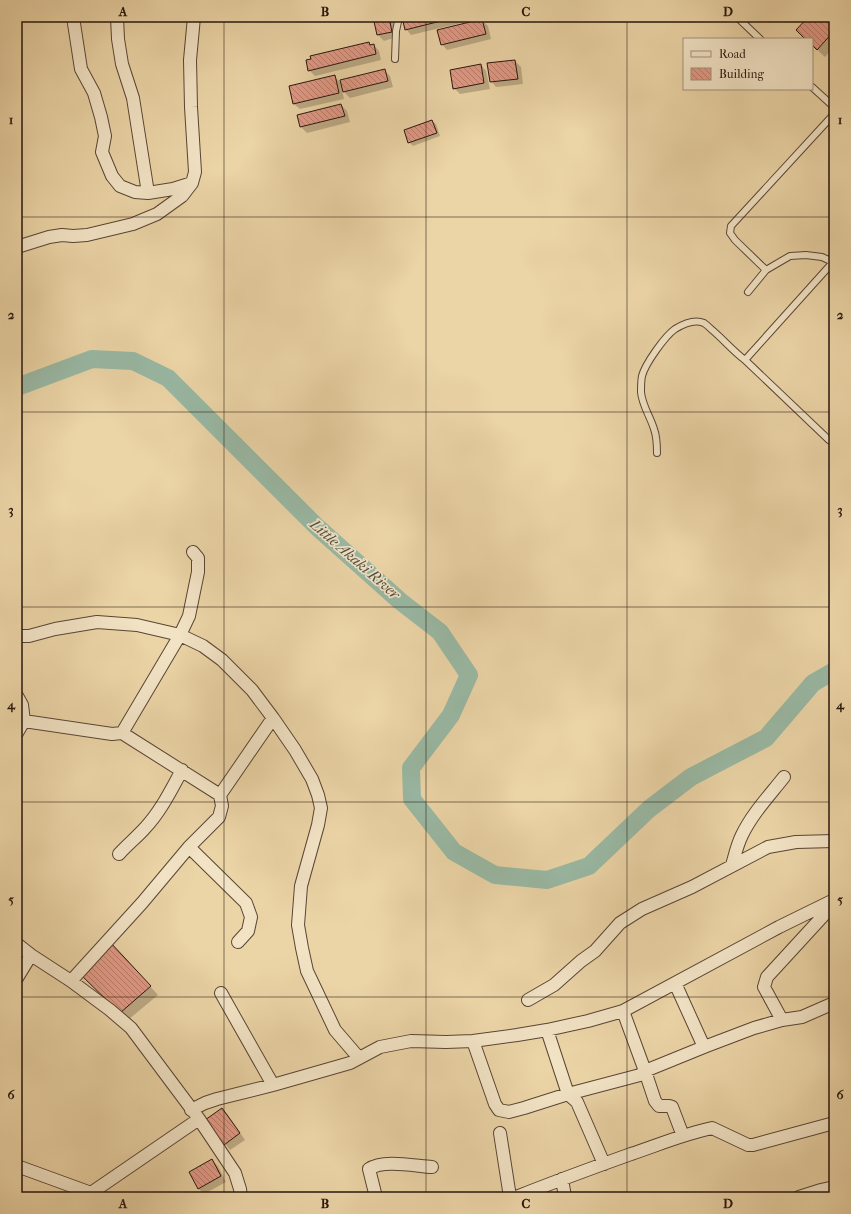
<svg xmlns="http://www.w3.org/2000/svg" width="851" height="1214" viewBox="0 0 851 1214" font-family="'IM FELL French Canon',serif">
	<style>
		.shadow { fill: #0003 }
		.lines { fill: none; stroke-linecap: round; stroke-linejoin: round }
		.river { stroke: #99b8a4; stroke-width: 18 }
		.building { fill: url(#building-back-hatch); stroke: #27150e }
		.lane-casing { stroke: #584534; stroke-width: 8 }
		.street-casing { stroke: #584534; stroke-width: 14 }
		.lane { stroke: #f2e3c5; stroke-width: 6 }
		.street { stroke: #f2e3c5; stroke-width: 12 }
		.grid { fill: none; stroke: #27150e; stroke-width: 1; stroke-opacity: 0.55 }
		.labels { text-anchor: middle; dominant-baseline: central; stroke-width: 3.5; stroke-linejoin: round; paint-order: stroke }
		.water-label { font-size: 15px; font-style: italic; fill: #4f4e42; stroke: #f2e3c5 }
		.neatline { fill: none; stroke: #27150e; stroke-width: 1.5 }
		.grid-label { font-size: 13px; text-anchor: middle; font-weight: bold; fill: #27150e }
	</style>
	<defs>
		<pattern id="building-back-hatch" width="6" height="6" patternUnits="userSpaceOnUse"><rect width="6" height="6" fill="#e39985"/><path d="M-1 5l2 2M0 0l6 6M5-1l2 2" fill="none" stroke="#b87c6b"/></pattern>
	</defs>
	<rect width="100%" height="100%" fill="#ebd4a6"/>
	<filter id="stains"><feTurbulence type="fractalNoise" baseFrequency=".005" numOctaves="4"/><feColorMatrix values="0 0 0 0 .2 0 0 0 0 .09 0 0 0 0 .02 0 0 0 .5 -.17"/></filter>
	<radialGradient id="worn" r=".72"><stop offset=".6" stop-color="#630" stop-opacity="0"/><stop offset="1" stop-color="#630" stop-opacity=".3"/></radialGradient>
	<path class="shadow" d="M 374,17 L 392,17 L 397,37 L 384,41 L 378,35 Z
		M 403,17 L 477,17 L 478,19 L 411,35 L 406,29 Z
		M 810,17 L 834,17 L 834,47 L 825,57 L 812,45 L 812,39 L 806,39 Z
		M 482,20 L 488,26 L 491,39 L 447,50 L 442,44 Z
		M 369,43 L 372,46 L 374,45 L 379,51 L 381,60 L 315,76 L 309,70 Z
		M 515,61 L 521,67 L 523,84 L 496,87 L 491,81 Z
		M 481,65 L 486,71 L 490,89 L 460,94 L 454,88 Z
		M 384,70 L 390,76 L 393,87 L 350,98 L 342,90 L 344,99 L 300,109 L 294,104 L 334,76 L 342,84 Z
		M 341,105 L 347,111 L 350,122 L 307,133 L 301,127 L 298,116 Z
		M 432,121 L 436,124 L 440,136 L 413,146 L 409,142 Z
		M 118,951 L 158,995 L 128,1020 L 82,974 Z
		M 222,1109 L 228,1115 L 245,1140 L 230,1150 L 225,1144 Z
		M 212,1160 L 218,1166 L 226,1182 L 204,1194 L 198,1188 Z"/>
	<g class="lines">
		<path class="river" d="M 17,387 L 92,359 L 133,361 L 168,378 L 317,527 L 400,601 L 440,632 L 469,675 L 451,715 L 411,768 L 412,799 L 454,852 L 495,875 L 547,880 L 589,866 L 649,809 L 691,777 L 766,738 L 813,683 L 834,671"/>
	</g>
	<path class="building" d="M 373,17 L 389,17 L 392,32 L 377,35 Z
		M 402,17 L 457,17 L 405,30 Z
		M 808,17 L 834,17 L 834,31 L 817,50 L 812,45 L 812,39 L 805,39 L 796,30 Z
		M 482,19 L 486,34 L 441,45 L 437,30 Z
		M 369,42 L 370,45 L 374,44 L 376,54 L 308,71 L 306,60 L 311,59 L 310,56 Z
		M 515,60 L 518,79 L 490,82 L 487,63 Z
		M 481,64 L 484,83 L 453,89 L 450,70 Z
		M 385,69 L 388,81 L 343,92 L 340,80 Z
		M 335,75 L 339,93 L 293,104 L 289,86 Z
		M 341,104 L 345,116 L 300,127 L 297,115 Z
		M 432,120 L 437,133 L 408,143 L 404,130 Z
		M 110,942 L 151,986 L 120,1013 L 80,974 Z
		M 222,1108 L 240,1133 L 224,1145 L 205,1120 Z
		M 212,1159 L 221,1176 L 198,1189 L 189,1172 Z"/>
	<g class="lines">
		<defs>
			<path id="lane" d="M 737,17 L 760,39
				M 395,59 L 396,31 L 399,17
				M 812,87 L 834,107
				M 766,270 L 735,240 L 730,233 L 731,226 L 834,114
				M 748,292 L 766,270 L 790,256 L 806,255 L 822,257 L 833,262
				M 745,360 L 834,261
				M 657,453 C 657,445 657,437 654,429 C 650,416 642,405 641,392 C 641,387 641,381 642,376 C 645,364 665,336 675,329 C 683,324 695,319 704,323 C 707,325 709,327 711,329 C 723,339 733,351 745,360 L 829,440"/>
			<path id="street" d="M 73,17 L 81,69 L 94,93 L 101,117 L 105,136 L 102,152 L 112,176 L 120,186 L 135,192 L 148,193 L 173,189 L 192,183
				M 117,17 L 118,39 L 122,64 L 133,98 L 148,193
				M 17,247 L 49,237 L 62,235 L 73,236 L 87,235 L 133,224 L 157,214 L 182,196 L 192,183 L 195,172 L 191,107 L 190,60 L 194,17
				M 17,636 L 29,636 L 55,629 L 97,622 L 137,625 L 180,635 L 203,646 L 222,660 L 252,690 L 273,718 L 295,750 L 312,779 L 318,795 L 321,808 L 318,825 L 301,886 L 298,925 L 302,948 L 307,971 L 317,992 L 335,1030 L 359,1058
				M 17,696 L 22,705 L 24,721 L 17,733
				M 24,721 L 112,734 L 122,733 L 220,795
				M 122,733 L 180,635 L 189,616 L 198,572 L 198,558 L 193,552
				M 189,847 L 246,903 L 251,917 L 248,931 L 238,942
				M 119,854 C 127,845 137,837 145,828 C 161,811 171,790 182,770
				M 732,865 C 735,855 737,845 742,835 C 752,814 769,796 784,777
				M 17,944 L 31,955 L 71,981 L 110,1010 L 131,1028 L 199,1119 L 235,1173 L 240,1189 L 241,1197
				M 17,978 L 31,955
				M 71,981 L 142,903 L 189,847 L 219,817 L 222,806 L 220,795 L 273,718
				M 675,983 L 704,1047
				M 221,993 L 273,1085
				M 528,1000 L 554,985 L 581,961 L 595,951 L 620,923 L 642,909 L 692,887 L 768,847 L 796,842 L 834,841
				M 623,1011 L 645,1071 L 655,1101 L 659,1106 L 669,1106 L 672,1107 L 683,1136
				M 782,1020 L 764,987 L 767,977 L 834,904
				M 547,1030 L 568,1094 L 577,1102 L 604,1164
				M 473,1041 L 495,1104 L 499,1110 L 509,1112 L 524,1108 L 568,1094 L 640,1075 L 645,1071 L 704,1047 L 754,1028 L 782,1020 L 802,1017 L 834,1003
				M 191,1110 L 205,1103 L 217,1099 L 273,1085 L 350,1063 L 380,1047 L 411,1041 L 446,1042 L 473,1041 L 517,1035 L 547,1030 L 588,1021 L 623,1011 L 779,927 L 834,900
				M 500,1133 L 510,1197
				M 17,1166 L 91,1193
				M 562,1179 L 565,1197
				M 90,1197 L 91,1193 L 199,1119
				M 376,1197 L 369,1169 C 383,1159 415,1166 432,1167
				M 516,1197 C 554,1182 592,1168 631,1154 C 658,1145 684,1134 712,1128 L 748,1145 L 753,1145 L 834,1123
				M 799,1197 L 821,1190 L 834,1187"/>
		</defs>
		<use href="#lane" class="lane-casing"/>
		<use href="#street" class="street-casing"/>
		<use href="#lane" class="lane"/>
		<use href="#street" class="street"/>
	</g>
	<path class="grid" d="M 224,17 L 224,1197M 426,17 L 426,1197M 627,17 L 627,1197M 17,217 L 834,217M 17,412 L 834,412M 17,607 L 834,607M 17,802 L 834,802M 17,997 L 834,997"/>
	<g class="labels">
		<g class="water-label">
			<text transform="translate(355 559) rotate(41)">Little Akaki River</text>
		</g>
	</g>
	<rect width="851" height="1214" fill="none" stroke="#ebd4a6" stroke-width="44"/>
	<rect x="683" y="38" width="130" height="52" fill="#f2e3c5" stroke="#a1917c"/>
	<rect x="691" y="51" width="20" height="6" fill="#f2e3c5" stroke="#a1917c"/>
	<text x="719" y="58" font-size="12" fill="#27150e">Road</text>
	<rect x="691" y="68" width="20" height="12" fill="url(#building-back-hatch)" stroke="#a1917c"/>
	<text x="719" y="78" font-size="12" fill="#27150e">Building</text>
	<rect x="22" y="22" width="807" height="1170" class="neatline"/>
	<g class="grid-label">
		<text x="123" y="16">A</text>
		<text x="325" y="16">B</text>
		<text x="526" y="16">C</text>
		<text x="728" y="16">D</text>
		<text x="11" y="124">1</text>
		<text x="840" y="124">1</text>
		<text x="11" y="319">2</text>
		<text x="840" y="319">2</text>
		<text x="11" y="514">3</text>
		<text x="840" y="514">3</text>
		<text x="11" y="709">4</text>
		<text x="840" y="709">4</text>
		<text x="11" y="904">5</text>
		<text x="840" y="904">5</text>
		<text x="11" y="1099">6</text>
		<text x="840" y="1099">6</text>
		<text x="123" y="1208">A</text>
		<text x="325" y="1208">B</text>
		<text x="526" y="1208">C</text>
		<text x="728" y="1208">D</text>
	</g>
	<rect width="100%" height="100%" filter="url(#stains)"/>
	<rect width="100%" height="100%" fill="url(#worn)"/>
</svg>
